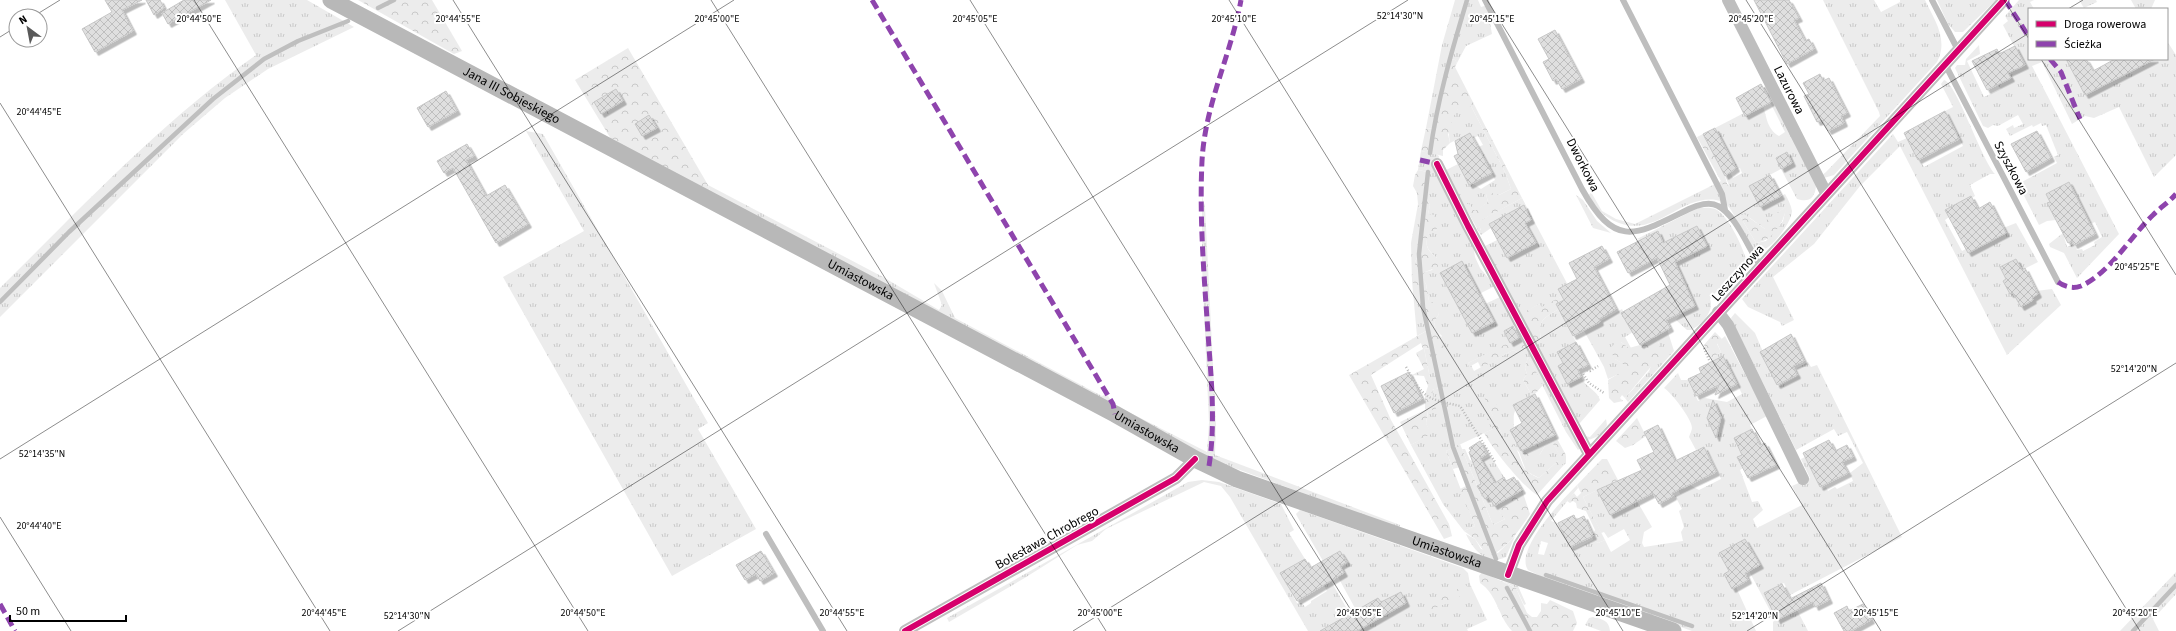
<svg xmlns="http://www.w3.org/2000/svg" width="2176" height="631" viewBox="0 0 2176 631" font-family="'Source Sans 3',sans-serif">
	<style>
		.grass { fill: url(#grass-tufts); fill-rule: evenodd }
		.forest { fill: url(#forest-crowns) }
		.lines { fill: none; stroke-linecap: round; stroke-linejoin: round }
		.stream { stroke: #bfbfbf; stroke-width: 4.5 }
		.building { fill: url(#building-cross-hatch); stroke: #c7c7c7; filter: url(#shadow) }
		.path { stroke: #b9b9b9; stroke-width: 2.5; stroke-dasharray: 1 2; stroke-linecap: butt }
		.service { stroke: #bebebe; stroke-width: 6 }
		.minor { stroke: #bebebe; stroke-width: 12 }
		.secondary { stroke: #b8b8b8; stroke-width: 17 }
		.quiet { stroke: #8e44ad; stroke-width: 5; stroke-dasharray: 10 5; stroke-linecap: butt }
		.cycleway-casing { stroke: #fff; stroke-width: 8 }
		.cycleway { stroke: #d6006c; stroke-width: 6 }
		.ticks { fill: none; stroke: #000; stroke-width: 1; stroke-opacity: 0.45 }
		.labels { text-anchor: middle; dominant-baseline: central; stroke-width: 4; stroke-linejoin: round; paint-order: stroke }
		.street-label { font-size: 13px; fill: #000; stroke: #fff }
		.ticks-label { font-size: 10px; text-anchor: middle; fill: #000; stroke: #fff; stroke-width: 4; stroke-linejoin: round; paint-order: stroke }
	</style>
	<defs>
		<pattern id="grass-tufts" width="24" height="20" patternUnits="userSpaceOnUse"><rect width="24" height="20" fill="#ececec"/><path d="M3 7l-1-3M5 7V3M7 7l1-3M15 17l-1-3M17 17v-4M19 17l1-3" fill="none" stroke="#c9c9c9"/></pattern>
		<pattern id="forest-crowns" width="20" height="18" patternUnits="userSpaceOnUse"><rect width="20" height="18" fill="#ececec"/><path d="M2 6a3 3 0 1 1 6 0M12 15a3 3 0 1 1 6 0" fill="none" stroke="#c9c9c9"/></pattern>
		<pattern id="building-cross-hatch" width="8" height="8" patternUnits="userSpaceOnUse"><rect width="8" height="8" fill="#dfdfdf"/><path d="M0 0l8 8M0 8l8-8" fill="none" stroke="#bebebe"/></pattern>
		<filter id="shadow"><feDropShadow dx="3.5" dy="3.5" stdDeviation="0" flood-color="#0004"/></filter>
	</defs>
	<rect width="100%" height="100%" fill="#fff"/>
	<path class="grass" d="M 225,0 L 307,0 L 354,27 L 268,69 L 225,98 L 183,134 L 0,317 L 0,288 C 82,207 161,122 256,55 Z
		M 1455,0 L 1478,0 L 1481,7 L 1488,5 L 1491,11 L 1486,16 L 1490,23 L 1492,34 L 1466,46 L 1457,63 L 1455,60 L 1449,59 L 1434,129 L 1426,128 L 1442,45 Z
		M 1823,0 L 1874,0 L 1881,12 L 1900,2 L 1900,0 L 1925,0 C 1934,19 1949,40 1937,62 L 1834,175 L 1824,178 L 1816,186 C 1815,198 1809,203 1797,199 L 1781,169 L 1749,186 L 1760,207 L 1785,194 C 1788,199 1791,205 1792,211 C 1792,222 1768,256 1756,250 C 1735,240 1740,203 1716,200 C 1680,195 1657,237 1619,223 C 1604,217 1596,209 1589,195 L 1591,192 L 1602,211 L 1616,219 L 1635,224 L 1721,181 L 1729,185 L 1725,176 L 1730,172 L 1733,178 L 1742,173 L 1740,168 L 1737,169 L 1715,128 L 1744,113 L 1763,106 C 1767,118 1767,129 1779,136 L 1785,132 L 1763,88 L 1774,81 L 1821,176 L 1826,172 L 1880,116 L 1879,112 ZM 1787,152 L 1792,163 L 1781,168 L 1776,158 ZM 1786,207 L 1783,221 L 1766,241 L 1756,243 L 1740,216 L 1750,218 L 1765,229 L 1766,221 Z
		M 1937,0 L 1996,0 L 1963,32 L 1955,32 L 1948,24 Z
		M 2019,0 L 2034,0 L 2030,2 L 2034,9 L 2029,9 L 2029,59 L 2066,59 L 2085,95 L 2155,59 L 2167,59 L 2167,41 L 2176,55 L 2176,155 L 2154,177 L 2119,107 L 2094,118 L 2085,116 L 2072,124 L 2042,62 L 2032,66 L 2119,234 L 2077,278 L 2064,253 L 2050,247 L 2049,244 L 2063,233 L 2067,247 L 2074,244 L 2077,250 L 2082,249 L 2083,251 L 2095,245 L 2094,242 L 2102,237 L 2095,222 L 2090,224 L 2050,202 L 2048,203 L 2056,220 L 2047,221 L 2039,225 L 2018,184 L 2057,163 L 2054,157 L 2058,155 L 2046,125 L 2042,126 L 2041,123 L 2033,127 L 2032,125 L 2010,136 L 2006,129 L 2013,125 L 2014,128 L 2023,124 L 2018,115 L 1998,126 L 1993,125 L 1988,128 L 1983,126 L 1955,68 L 1957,65 L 1965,65 L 1966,59 L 1979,45 L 1980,54 L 1967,61 L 1984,97 L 2001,89 L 1997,85 L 2011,78 L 2008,73 L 2024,65 L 2003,25 L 2008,21 L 2005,16 Z
		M 2079,0 L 2096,0 L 2097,2 L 2084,8 Z
		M 2131,0 L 2155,0 L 2151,9 L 2136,9 Z
		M 1944,80 C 1957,84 1981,159 1995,174 L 1990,174 L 1970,185 L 1975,196 L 1972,198 L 1971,196 L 1946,210 L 1949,217 L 1945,220 L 1962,251 L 1966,249 L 1968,253 L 1996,238 L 1993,232 L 2016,223 L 2038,262 L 2022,270 L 2016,259 L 2000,267 L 2006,279 L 2003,281 L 2010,294 L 2013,293 L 2021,307 L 2033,301 L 2032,298 L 2038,294 L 2036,291 L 2052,289 L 2061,305 L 2007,355 L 1900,146 L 1860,186 L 1814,244 L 1773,277 L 1794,320 L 1782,326 L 1780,322 L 1748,307 L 1742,299 L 1893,134 L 1898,142 L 1907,138 L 1924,167 L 1963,146 L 1945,111 L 1953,107 L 1941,84 Z
		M 1471,106 L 1505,172 L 1511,189 L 1499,195 L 1486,194 L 1488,202 L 1475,212 L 1468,203 L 1463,203 L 1446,170 L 1458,164 L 1469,185 L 1472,183 L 1481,189 L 1495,180 L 1478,147 L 1483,145 L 1478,136 L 1473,138 L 1470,133 L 1450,143 C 1448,133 1448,116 1458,109 C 1461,107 1467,107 1471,106 Z
		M 526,131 L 543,134 L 708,423 L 698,429 L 756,529 L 672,576 L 503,277 L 584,231 Z
		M 1421,151 L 1436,154 L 1439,156 L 1436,173 L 1473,243 L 1475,257 L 1480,268 L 1495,286 L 1479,294 L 1462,261 L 1441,273 L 1472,333 L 1494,322 L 1485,304 L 1500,297 L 1515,325 L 1504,331 L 1510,343 L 1468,363 L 1469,367 L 1471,365 L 1474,371 L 1513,350 L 1517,352 L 1528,348 L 1580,448 L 1578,450 L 1566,432 L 1528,357 L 1525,368 L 1527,374 L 1523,380 L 1530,392 L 1530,397 C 1514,410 1513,408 1514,428 L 1511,430 L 1526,460 L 1540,454 L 1548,441 L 1552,442 L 1561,457 L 1566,455 L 1566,463 L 1563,466 L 1558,461 L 1539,478 L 1526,471 L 1519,452 L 1504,438 L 1484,397 L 1493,416 L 1493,429 L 1446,451 L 1475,526 L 1464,531 L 1443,504 L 1411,445 L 1430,434 L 1426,423 L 1432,390 L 1440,388 L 1430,378 L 1424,348 L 1430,349 L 1442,336 L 1436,330 L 1434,322 L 1439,314 L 1429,301 L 1426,284 L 1421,277 L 1423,307 L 1428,330 L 1417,336 L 1412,281 L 1411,243 L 1418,204 L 1423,215 L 1419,254 L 1415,262 L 1425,272 L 1432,270 L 1437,258 C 1427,250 1424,245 1429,232 L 1437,230 L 1428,214 L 1430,205 L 1425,195 L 1428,172 L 1418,170 Z
		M 708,185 L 883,277 L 939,310 L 942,305 L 934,283 L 942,291 L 955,318 L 1102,396 L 1107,394 L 1113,404 L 1207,452 L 1209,423 L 1202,266 L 1202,196 L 1205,207 L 1216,424 L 1215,455 L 1400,525 L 1399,528 L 1218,462 L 711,194 Z
		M 1576,195 L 1583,200 L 1597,221 L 1611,233 L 1593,228 Z
		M 1522,198 L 1571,291 L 1542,308 L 1539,304 L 1521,315 L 1485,246 L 1497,240 L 1507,258 L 1536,242 L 1517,209 L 1489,224 L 1491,228 L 1481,235 L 1479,232 L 1481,230 L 1477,222 Z
		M 1698,208 C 1704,208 1712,207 1717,210 C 1730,218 1747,254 1748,269 L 1728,293 L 1721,295 L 1716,292 L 1710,299 C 1715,311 1701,325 1691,330 L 1687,330 L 1676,320 L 1684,311 L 1695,305 L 1670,252 L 1669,253 L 1658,231 L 1640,240 L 1637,239 Z
		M 1559,309 L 1576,342 L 1557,352 L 1563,363 L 1558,366 L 1567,384 L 1581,377 C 1585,387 1597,390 1600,400 L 1580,423 L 1576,422 L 1537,344 L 1541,339 C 1537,320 1544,318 1559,309 Z
		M 1622,309 L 1633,332 L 1625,337 L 1631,348 L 1629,348 L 1621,342 L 1615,359 L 1624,364 L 1623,372 L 1608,379 L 1604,367 L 1578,320 L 1587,329 Z
		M 1735,313 L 1755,333 L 1778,387 L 1800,375 L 1797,368 L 1808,362 L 1811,367 L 1817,365 L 1902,537 L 1790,595 L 1784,583 L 1764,593 L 1777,619 L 1797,610 L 1808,631 L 1773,631 L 1773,622 L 1775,620 L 1749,571 L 1759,565 L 1745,539 L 1719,553 L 1729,571 L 1724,574 L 1736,587 L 1756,631 L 1692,631 L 1546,579 L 1528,570 C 1514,550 1563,499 1577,485 L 1578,488 L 1551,521 L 1558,523 L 1570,547 L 1575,549 L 1593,540 L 1598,543 L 1605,540 L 1611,552 L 1630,540 L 1624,529 L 1608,538 L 1604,532 L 1601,533 L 1583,497 L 1597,490 L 1610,515 L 1637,501 L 1652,527 L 1644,532 L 1642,543 L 1644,547 L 1683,541 L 1681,532 L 1684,527 L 1679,511 L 1682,509 L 1675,496 L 1680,494 L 1673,479 L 1682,485 L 1684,489 L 1690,485 L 1699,490 L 1721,479 L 1712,459 L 1704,447 L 1696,450 L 1689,437 C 1690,434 1692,430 1692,428 C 1692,419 1671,392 1664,388 L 1678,373 L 1681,380 L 1689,380 L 1698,401 L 1705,398 L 1727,402 L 1742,394 L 1723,356 L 1712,361 L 1711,358 L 1721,352 L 1717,343 L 1725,336 L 1767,416 L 1750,425 L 1752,429 L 1734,438 L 1742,455 L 1737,457 L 1743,468 L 1740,470 L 1752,502 L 1758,501 L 1763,510 L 1753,519 L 1757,528 L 1802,505 L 1792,486 L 1810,478 L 1801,459 L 1805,457 L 1822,489 L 1826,487 L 1828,491 L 1835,487 L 1837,489 L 1853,481 L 1850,473 L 1863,463 L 1847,432 L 1838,436 L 1834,429 L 1796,450 L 1731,318 ZM 1541,541 L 1548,543 L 1544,555 L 1538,554 Z
		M 1667,329 L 1674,351 L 1628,402 L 1625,398 L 1649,371 L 1659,344 L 1655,336 Z
		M 1606,419 L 1607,425 C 1602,433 1597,439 1586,440 L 1584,436 L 1590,437 Z
		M 1462,449 L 1465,449 L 1470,460 L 1476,463 L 1491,456 L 1504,477 L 1495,483 L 1492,478 L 1478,486 L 1485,499 L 1489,497 L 1505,519 L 1493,525 Z
		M 1202,480 L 1219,482 L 1281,504 L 1294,530 L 1289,533 L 1305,559 L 1281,573 L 1297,603 L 1302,603 L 1305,607 L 1311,603 L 1311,601 L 1327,591 L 1321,580 L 1328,576 L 1350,614 L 1320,631 L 1308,631 L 1230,497 L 1221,486 L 1204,482 L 1106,529 L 1092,541 L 1077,545 L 1023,579 L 949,622 L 947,618 L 1188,482 Z
		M 1300,510 L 1463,568 L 1468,573 L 1470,584 L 1487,620 L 1467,629 L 1468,631 L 1357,631 L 1387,613 L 1378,598 L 1356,610 L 1338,577 L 1344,573 L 1341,568 L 1348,563 L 1340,551 L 1323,561 L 1298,518 L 1296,514 Z
		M 1466,534 L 1475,539 L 1481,549 L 1498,553 L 1515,536 L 1506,557 C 1487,566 1473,550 1466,534 Z
		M 2176,572 L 2176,594 L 2153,619 L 2159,631 L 2120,631 Z
		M 1502,581 L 1518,586 L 1526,604 L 1524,605 L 1516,588 Z
		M 1593,617 C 1602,619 1609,620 1610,631 L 1601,631 L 1585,625 L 1589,618 Z"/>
	<path class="forest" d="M 358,0 L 432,0 L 462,51 L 454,54 Z
		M 628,48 L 708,185 L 711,194 L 611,139 L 575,80 Z
		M 1449,59 L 1455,60 L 1457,63 L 1455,67 L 1522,198 L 1478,222 L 1481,231 L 1479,232 L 1463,203 L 1468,203 L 1475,211 L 1488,202 L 1486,194 L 1495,193 L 1499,195 L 1511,189 L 1505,172 L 1471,106 L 1462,111 L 1458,109 L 1451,121 L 1454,128 L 1448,134 L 1450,143 L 1443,150 L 1443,156 L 1421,151 L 1426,128 L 1434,129 Z
		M 1703,134 C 1714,153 1728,174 1729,196 L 1697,137 Z
		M 1418,170 L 1428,172 L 1425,195 L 1430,205 L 1428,214 L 1434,215 L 1437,230 L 1429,233 C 1424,245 1427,250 1437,258 L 1438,267 L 1425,272 L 1421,276 L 1426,284 L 1429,301 L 1435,303 L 1439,314 L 1434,322 C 1436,335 1447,337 1442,351 L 1433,354 L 1430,349 L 1424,348 L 1430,378 L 1439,382 L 1440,388 L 1432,390 L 1436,409 L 1428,411 L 1426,423 L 1431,434 L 1411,445 L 1400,422 L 1425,410 L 1425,395 L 1428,386 L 1424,376 L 1412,375 L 1424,369 L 1416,353 L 1423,349 L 1421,343 L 1371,375 L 1391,420 L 1449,524 L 1452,536 L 1444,539 L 1349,375 L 1428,330 L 1422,290 L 1417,288 L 1412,281 L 1421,276 L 1415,269 L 1415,262 L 1419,254 L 1423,215 L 1418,204 L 1417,193 L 1413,186 L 1415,175 Z
		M 1787,206 C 1783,223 1774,240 1756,243 L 1740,216 L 1744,214 L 1765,229 L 1765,221 Z
		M 1571,291 L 1571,296 L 1556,304 L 1559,309 C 1544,318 1537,320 1541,339 L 1537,344 L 1521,314 L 1539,304 L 1542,307 Z
		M 1715,332 L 1722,339 L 1717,344 L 1721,352 L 1711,358 L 1704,345 Z
		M 1522,336 L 1528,348 L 1517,352 L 1513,350 L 1481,368 L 1478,362 L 1469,367 L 1468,363 Z
		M 1655,336 L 1659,344 L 1659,357 L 1625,398 L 1622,395 L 1620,398 L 1623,401 L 1614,403 L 1609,398 L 1608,380 L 1623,371 L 1623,364 L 1615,359 L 1609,349 L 1617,342 L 1621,342 L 1629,348 L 1640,345 Z
		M 1528,357 L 1543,385 L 1535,394 L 1530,397 L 1530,392 L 1523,380 L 1527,374 L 1525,368 Z
		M 1484,397 C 1497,402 1505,408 1497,423 L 1504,438 C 1518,442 1519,459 1525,469 C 1528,473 1534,476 1539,478 L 1559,460 L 1563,466 L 1537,495 C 1523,487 1492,448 1484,433 L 1493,429 L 1487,419 L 1493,416 Z
		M 1637,418 L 1646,436 L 1633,445 L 1625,448 L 1616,441 Z
		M 1555,435 L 1566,455 L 1561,458 L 1552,442 L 1548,441 L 1540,454 L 1531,461 L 1526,460 L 1521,451 Z
		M 1460,444 L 1493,525 L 1505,519 L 1495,506 L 1522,490 L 1530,514 C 1519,531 1507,549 1488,557 L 1475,539 L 1464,531 L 1475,526 L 1460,489 L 1468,485 L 1460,467 L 1453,469 L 1446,451 Z
		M 1602,459 L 1607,459 L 1618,480 L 1583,497 L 1605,540 L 1598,543 L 1593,540 L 1592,535 L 1595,530 L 1586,511 L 1577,508 L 1576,503 L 1573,501 L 1570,503 L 1567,501 L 1574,493 L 1577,497 L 1581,493 L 1577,485 Z
		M 1482,572 L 1516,588 L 1527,613 L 1532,617 L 1537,617 L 1541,611 L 1541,603 L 1547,604 L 1550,600 L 1573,611 L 1577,623 L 1573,631 L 1512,631 C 1498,616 1497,594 1480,583 L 1479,576 Z
		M 1466,585 L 1469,590 L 1453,601 L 1430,610 L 1427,604 Z"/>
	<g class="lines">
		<path class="stream" d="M 378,8 L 394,0
			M 1430,153 C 1437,101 1452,50 1467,0
			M 1428,172 L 1419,254 L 1423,307 L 1453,447 L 1496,559
			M 0,302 L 69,232 L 213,99 L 264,59 L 298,41 L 348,21
			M 1546,575 L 1692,626
			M 1507,588 L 1530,631
			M 2133,631 L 2176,585"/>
	</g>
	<path class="building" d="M 105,0 L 142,0 L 122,10 L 133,31 L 95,52 L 82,29 L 112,12 Z
		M 146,0 L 160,0 L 164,8 L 154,15 Z
		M 184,0 L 211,0 L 168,24 L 162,13 Z
		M 1754,0 L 1789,0 L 1799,18 L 1794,20 L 1805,41 L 1809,39 L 1814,49 L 1787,64 Z
		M 1555,30 L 1581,79 L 1562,89 L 1556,79 L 1553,81 L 1543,62 L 1549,59 L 1538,39 Z
		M 2015,46 L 2025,65 L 2008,73 L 2011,78 L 1987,90 L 1972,61 L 1997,49 L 1999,54 Z
		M 2066,59 L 2086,59 L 2093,71 L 2115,59 L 2155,59 L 2085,95 Z
		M 1820,74 L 1823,81 L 1829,78 L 1847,113 L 1841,116 L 1844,123 L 1828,131 L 1822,120 L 1817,122 L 1804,96 L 1809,94 L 1803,83 Z
		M 1761,84 L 1771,102 L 1745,116 L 1736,98 Z
		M 616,89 L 623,101 L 601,114 L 594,102 Z
		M 446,91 L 457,111 L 428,127 L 417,108 Z
		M 1945,111 L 1959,139 L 1918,160 L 1904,133 Z
		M 649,115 L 657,128 L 642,136 L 635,124 Z
		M 1715,128 L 1736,168 L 1725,176 L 1703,134 Z
		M 2037,131 L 2051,158 L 2026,172 L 2011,144 Z
		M 1470,133 L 1492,173 L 1469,185 L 1454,156 L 1458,154 L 1455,141 Z
		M 467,144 L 474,156 L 466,160 L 486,196 L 505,185 L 528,224 L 496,243 L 453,168 L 444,173 L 437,161 Z
		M 1787,152 L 1792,163 L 1781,169 L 1776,158 Z
		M 1770,175 L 1781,196 L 1760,207 L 1749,186 Z
		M 2069,182 L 2095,234 L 2074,245 L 2072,241 L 2068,243 L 2047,203 L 2050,202 L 2046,194 Z
		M 1971,196 L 1978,209 L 1990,202 L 2006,233 L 1968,253 L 1945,210 Z
		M 1524,205 L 1531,220 L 1525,223 L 1536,243 L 1507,258 L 1489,224 Z
		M 1697,226 L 1707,246 L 1675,262 L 1695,306 L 1666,320 L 1670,328 L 1640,345 L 1621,313 L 1670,285 L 1657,258 L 1628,273 L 1617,252 L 1658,231 L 1663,243 Z
		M 1602,246 L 1609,259 L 1594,267 L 1616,309 L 1599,319 L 1600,322 L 1573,336 L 1556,304 L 1564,300 L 1558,289 L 1577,279 L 1569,263 Z
		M 2016,259 L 2022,270 L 2025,268 L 2038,294 L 2032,298 L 2033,300 L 2021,307 L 2013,293 L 2010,294 L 2003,281 L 2006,279 L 2000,267 Z
		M 1462,261 L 1494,322 L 1472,333 L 1440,273 Z
		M 1513,326 L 1519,338 L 1510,343 L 1504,331 Z
		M 1791,334 L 1804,361 L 1793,366 L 1797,375 L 1777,385 L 1760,352 Z
		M 1576,342 L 1588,365 L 1578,370 L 1581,377 L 1567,384 L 1558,366 L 1563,363 L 1557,352 Z
		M 1723,356 L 1737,384 L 1715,395 L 1719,385 L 1696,396 L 1688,379 L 1701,373 L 1699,368 Z
		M 1409,372 L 1422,399 L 1394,413 L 1381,386 Z
		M 1535,394 L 1555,435 L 1521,451 L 1510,430 L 1522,423 L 1513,405 Z
		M 1713,400 L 1721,417 L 1716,438 L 1707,418 Z
		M 1658,425 L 1675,461 L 1704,447 L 1716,472 L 1672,493 L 1673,496 L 1659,504 L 1653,493 L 1610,515 L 1597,490 L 1642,470 L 1637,460 L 1654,452 L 1644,432 Z
		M 1752,429 L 1760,445 L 1765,443 L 1776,465 L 1748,478 L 1737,457 L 1742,455 L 1734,438 Z
		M 1829,440 L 1835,451 L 1847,445 L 1853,457 L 1842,462 L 1848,473 L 1820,487 L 1803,453 Z
		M 1480,441 L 1487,454 L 1480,458 L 1495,483 L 1504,477 L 1506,481 L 1514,477 L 1522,490 L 1494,506 L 1489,497 L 1485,499 L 1477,486 L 1481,484 L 1469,452 L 1471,451 L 1469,448 Z
		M 1574,515 L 1576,520 L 1584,516 L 1593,536 L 1570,547 L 1558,523 Z
		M 1745,539 L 1760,565 L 1745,573 L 1748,580 L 1732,589 L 1724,574 L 1729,571 L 1719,553 Z
		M 761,551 L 774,573 L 760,581 L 756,574 L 745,580 L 736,565 Z
		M 1340,551 L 1347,562 L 1340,566 L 1344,573 L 1297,601 L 1280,573 L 1305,559 L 1310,568 Z
		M 1821,583 L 1829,600 L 1815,607 L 1813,602 L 1777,620 L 1764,593 L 1782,584 L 1790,599 Z
		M 1401,592 L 1406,603 L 1357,631 L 1320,631 L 1378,598 L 1381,602 Z
		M 1863,604 L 1871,620 L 1851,631 L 1844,631 L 1834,613 L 1847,606 L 1849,611 Z"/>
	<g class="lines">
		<path class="path" d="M 1704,348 L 1710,362
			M 1406,367 C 1424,398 1424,398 1460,406 L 1495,462
			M 1580,369 L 1589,383 L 1604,393
			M 1581,369 L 1590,371 L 1598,366"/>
		<path class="service" d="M 1485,0 L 1582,189 C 1616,250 1636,235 1689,209 C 1697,205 1710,201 1718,206 C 1736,215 1748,248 1760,265
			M 1623,0 L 1722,194 L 1725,210
			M 1932,0 L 1958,50
			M 1945,64 L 2058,282
			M 766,534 L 823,631"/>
		<path class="minor" d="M 1728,0 L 1826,193
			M 1437,164 L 1468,226 L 1589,454
			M 1718,312 L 1728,325 L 1803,479
			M 1508,575 L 1519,545 L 1547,501 L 2004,0
			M 905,631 L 1176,478 L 1195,459"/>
		<path class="secondary" id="s1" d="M 331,0 L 1115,414 L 1195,459 L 1237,479 L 1673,631"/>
		<path class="quiet" d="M 872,0 L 1107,394 L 1113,404 L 1115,414
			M 2005,0 L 2029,37
			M 2050,59 L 2061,72 L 2080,119
			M 1420,160 L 1437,164
			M 2058,282 C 2065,287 2073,289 2081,286 C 2110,273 2131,236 2153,215 C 2161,207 2169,202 2176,194
			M 1209,466 C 1215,427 1212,387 1209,348 C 1205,286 1199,223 1202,161 C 1205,104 1231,55 1241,0
			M 0,604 L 15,631"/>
		<defs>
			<path id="cycleway" d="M 1437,164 L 1468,226 L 1589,454
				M 1508,575 L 1519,545 L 1547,501 L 2004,0
				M 905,631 L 1176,478 L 1195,459"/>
		</defs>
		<use href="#cycleway" class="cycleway-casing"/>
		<use href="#cycleway" class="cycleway"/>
	</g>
	<path class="ticks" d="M 194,0 L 588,631M 453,0 L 847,631M 711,0 L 1106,631M 970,0 L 1364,631M 1229,0 L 1623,631M 1487,0 L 1881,631M 1746,0 L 2140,631M 2004,0 L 2029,39M 2068,9 L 2083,0M 34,16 L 60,0M 0,37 L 16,27M 2041,59 L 2176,275M 0,103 L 330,631M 0,459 L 734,0M 0,517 L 71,631M 398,631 L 1408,0M 1073,631 L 2029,33M 1747,631 L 2176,363"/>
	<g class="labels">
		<g class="street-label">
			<text transform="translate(1789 90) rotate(63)">Lazurowa</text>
			<text stroke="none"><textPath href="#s1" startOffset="204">Jana III Sobieskiego</textPath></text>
			<text transform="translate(1583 165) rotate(63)">Dworkowa</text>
			<text transform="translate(2011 168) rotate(62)">Szyszkowa</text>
			<text transform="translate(1738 273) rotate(-48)">Leszczynowa</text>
			<text stroke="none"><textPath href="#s1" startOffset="599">Umiastowska</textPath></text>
			<text stroke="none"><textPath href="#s1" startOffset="923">Umiastowska</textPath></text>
			<text transform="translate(1047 538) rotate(-29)">Bolesława Chrobrego</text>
			<text stroke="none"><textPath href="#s1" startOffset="1247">Umiastowska</textPath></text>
		</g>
	</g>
	<g class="ticks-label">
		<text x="1400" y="19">52°14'30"N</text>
		<text x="199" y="22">20°44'50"E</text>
		<text x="458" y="22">20°44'55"E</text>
		<text x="717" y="22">20°45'00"E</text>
		<text x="975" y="22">20°45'05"E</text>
		<text x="1234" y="22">20°45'10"E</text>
		<text x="1492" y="22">20°45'15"E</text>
		<text x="1751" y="22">20°45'20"E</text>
		<text x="39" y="115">20°44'45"E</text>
		<text x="2137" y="270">20°45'25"E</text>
		<text x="2134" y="372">52°14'20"N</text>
		<text x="42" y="457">52°14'35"N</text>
		<text x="39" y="529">20°44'40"E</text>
		<text x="324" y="616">20°44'45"E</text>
		<text x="583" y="616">20°44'50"E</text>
		<text x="842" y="616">20°44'55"E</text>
		<text x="1100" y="616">20°45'00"E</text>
		<text x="1359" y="616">20°45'05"E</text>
		<text x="1618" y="616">20°45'10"E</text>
		<text x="1876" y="616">20°45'15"E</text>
		<text x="2135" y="616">20°45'20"E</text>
		<text x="407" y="619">52°14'30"N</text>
		<text x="1755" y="619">52°14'20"N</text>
	</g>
	<rect x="2028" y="8" width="140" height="52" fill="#ffffff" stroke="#999999"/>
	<rect x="2036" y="21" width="20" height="6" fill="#d6006c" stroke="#999999"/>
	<text x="2064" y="28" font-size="12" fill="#000000">Droga rowerowa</text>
	<rect x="2036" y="41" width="20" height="6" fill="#8e44ad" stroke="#999999"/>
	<text x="2064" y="48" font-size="12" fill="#000000">Ścieżka</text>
	<g transform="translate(28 28) rotate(328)"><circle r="19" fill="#ffffff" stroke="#999999"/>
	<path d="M0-3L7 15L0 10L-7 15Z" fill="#595959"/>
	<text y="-6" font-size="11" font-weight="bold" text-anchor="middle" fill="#000000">N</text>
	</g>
	<path d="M10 615v6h116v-6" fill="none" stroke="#000000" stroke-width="2"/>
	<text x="16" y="615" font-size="12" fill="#000000" stroke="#ffffff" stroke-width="3" paint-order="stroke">50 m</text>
</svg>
